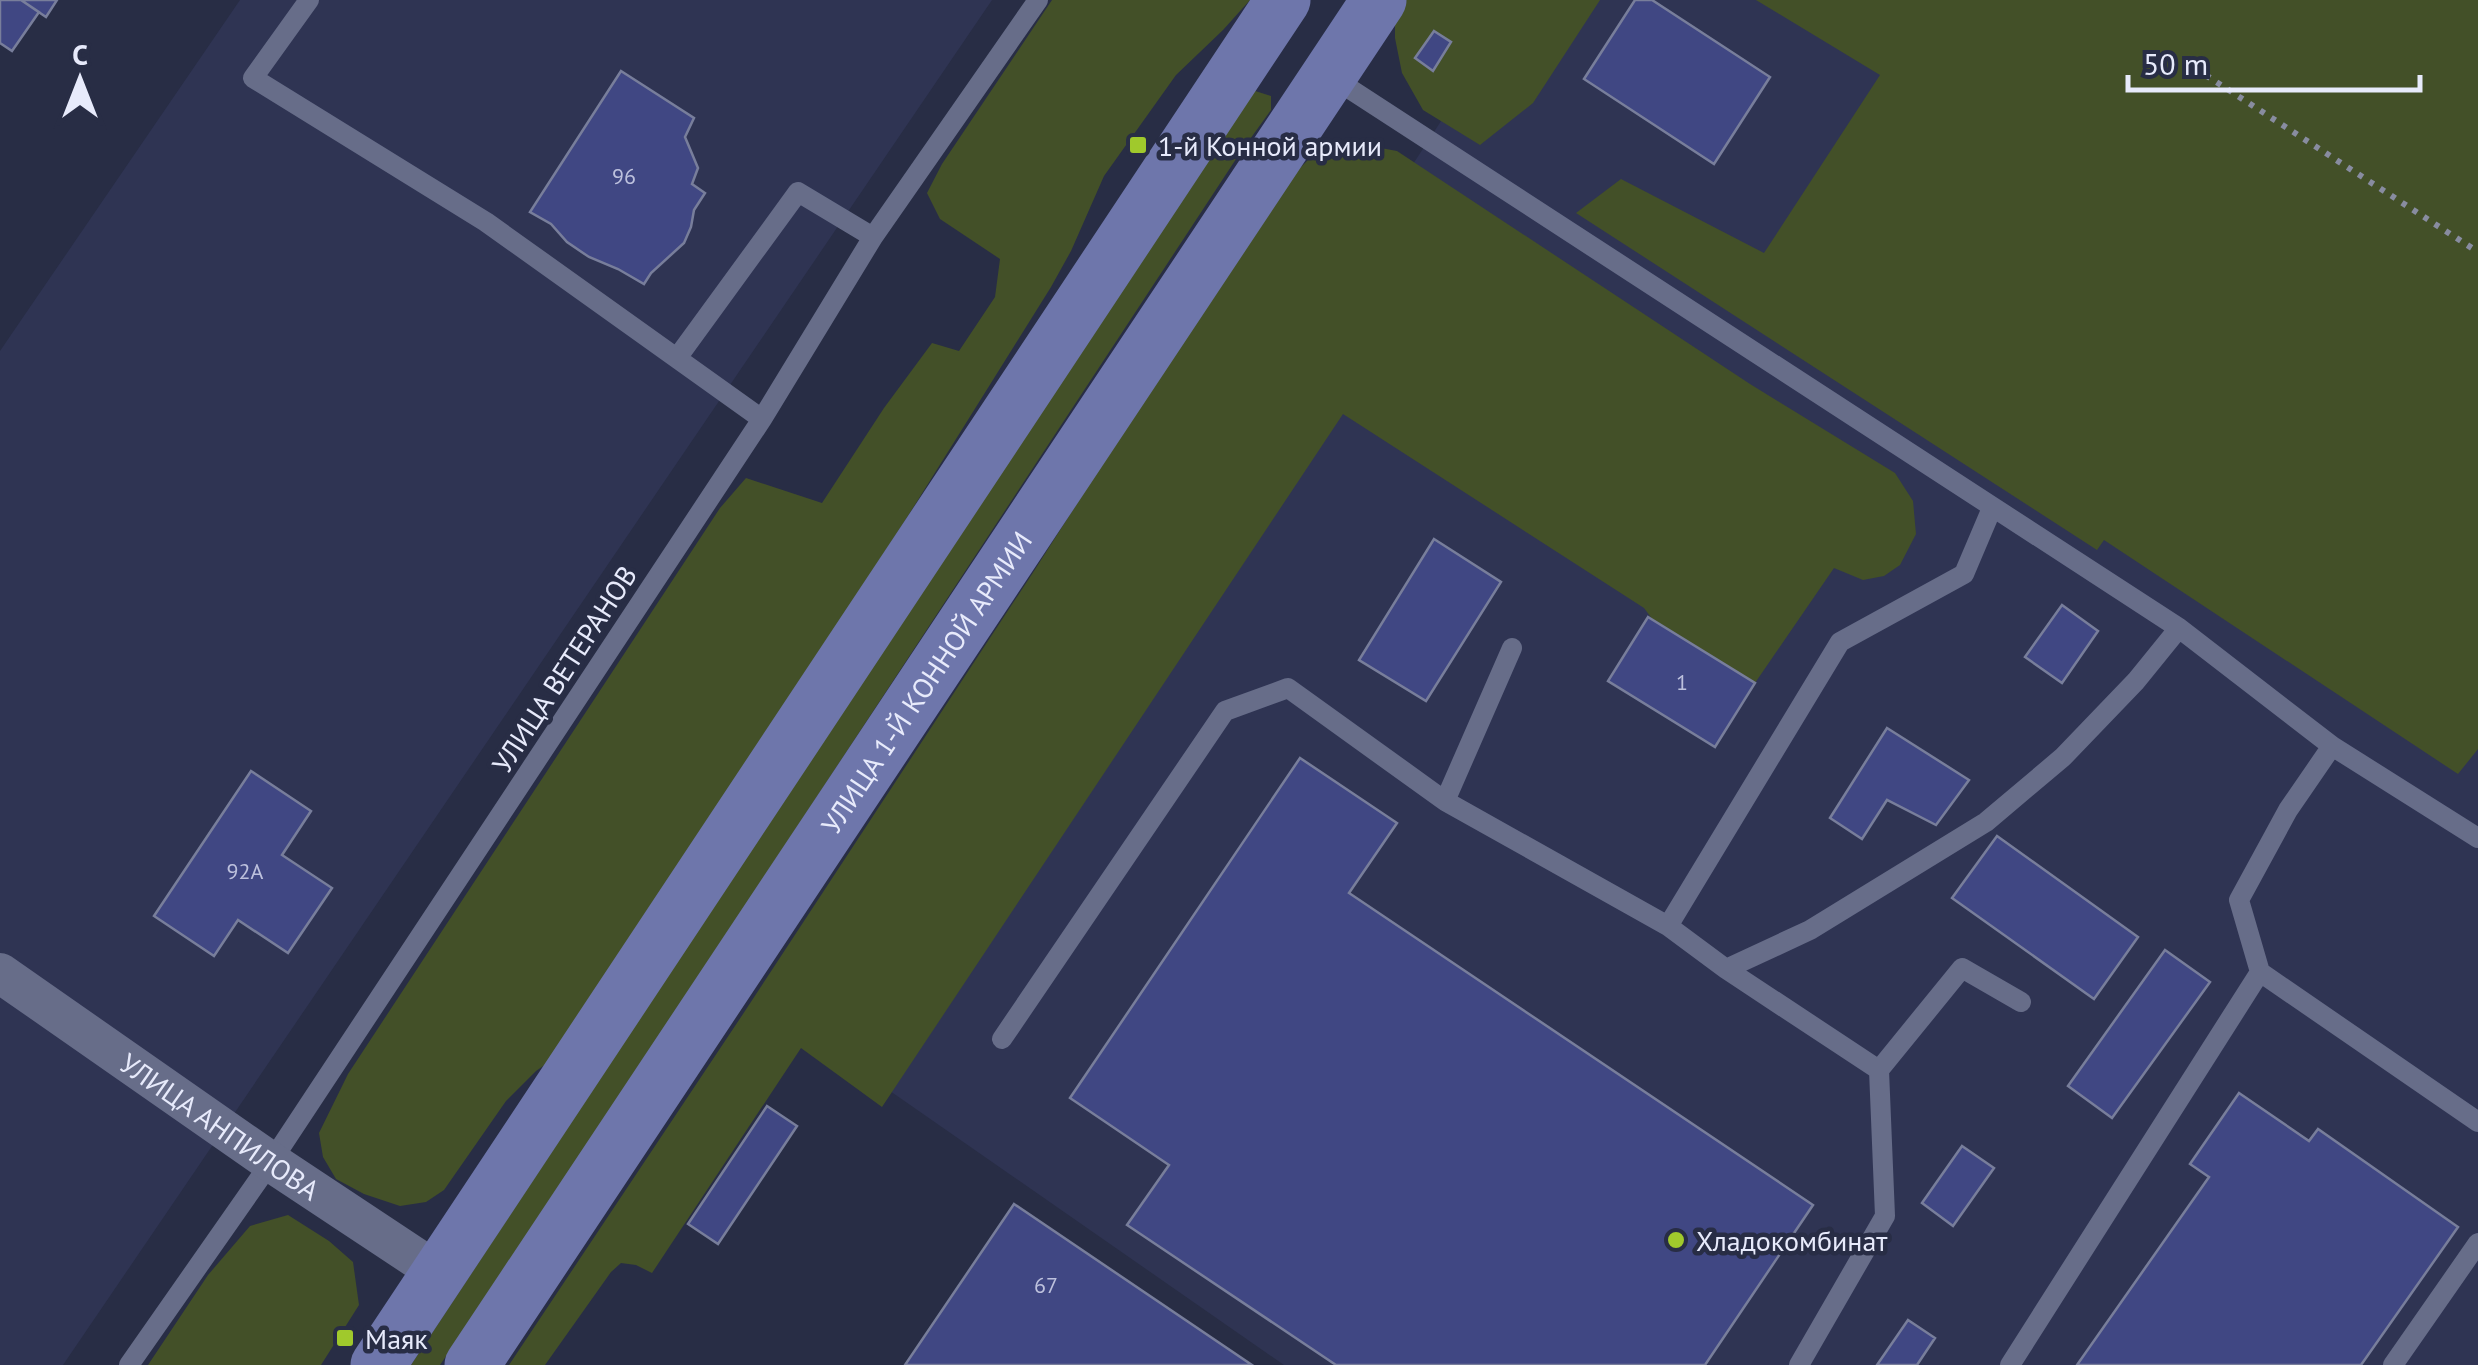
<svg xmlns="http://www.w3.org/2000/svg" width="2478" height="1365" viewBox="0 0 2478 1365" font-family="'PT Sans',sans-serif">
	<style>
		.built { fill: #2f3453 }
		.green { fill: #435028 }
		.building { fill: #404783; stroke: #787e9b; stroke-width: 2.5 }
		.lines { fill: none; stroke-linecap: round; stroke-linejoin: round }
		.path { stroke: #888ca0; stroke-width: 6; stroke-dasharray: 5 8; stroke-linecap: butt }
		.service { stroke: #676d89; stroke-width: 20 }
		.minor { stroke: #676d89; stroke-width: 40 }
		.secondary { stroke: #6e76ab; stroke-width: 55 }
		.poi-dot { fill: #a0c92c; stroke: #282d45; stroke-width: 4 }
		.labels { text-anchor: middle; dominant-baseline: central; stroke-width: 9; stroke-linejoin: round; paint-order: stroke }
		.number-label { font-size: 22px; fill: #bdc1dd }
		.poi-label { font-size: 28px; fill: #e7eafb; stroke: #282d45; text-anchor: start }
		.street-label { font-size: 28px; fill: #e7eafb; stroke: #282d45 }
	</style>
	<rect width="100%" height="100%" fill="#282d45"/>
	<path class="built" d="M 240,0 L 992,0 L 63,1365 L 0,1365 L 0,351 Z
		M 1520,0 L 2478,0 L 2478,1365 L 1284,1365 L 834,1052 Z"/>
	<path class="green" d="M 1052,0 L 1250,0 L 1223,30 L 1176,75 L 1104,176 L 1071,251 L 1051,287 L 906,519 L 615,965 L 559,1055 L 536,1071 L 506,1101 L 444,1190 L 426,1202 L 400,1206 L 364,1194 L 336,1179 L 323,1157 L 319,1133 L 348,1074 L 720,508 L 746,478 L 822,503 L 884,408 L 932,343 L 959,351 L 995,297 L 1000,259 L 940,219 L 927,193 L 942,164 Z
		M 1406,0 L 1600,0 L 1533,103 L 1480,145 L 1423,110 L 1402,73 L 1395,38 L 1395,20 Z
		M 1756,0 L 2478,0 L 2478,749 L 2458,774 L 2104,540 L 2097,550 L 1576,213 L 1621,179 L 1764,253 L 1880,75 Z
		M 1252,90 L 1271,96 L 1271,110 L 1240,153 L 517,1253 L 440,1365 L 411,1365 Z
		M 1370,146 L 1397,151 L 1750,384 L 1895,473 L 1913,501 L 1916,534 L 1900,565 L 1884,576 L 1863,580 L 1834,568 L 1755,683 L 1653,620 L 1644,608 L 1343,414 L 882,1107 L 801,1048 L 652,1273 L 636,1265 L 621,1263 L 611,1272 L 545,1365 L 509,1365 L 743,1014 L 1034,571 L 1250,232 L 1293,175 L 1316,152 L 1347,147 Z
		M 288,1215 L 329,1241 L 353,1262 L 359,1305 L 321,1365 L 148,1365 L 208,1275 L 250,1226 Z"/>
	<path class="building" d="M 0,0 L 21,0 L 39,12 L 12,51 L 0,43 Z
		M 21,0 L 57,0 L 46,17 Z
		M 1635,0 L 1652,0 L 1770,77 L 1714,164 L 1584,79 Z
		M 1434,31 L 1451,42 L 1433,71 L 1415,58 Z
		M 621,71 L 694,118 L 685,137 L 698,168 L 692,184 L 705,193 L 694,210 L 691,227 L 684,243 L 651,273 L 644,284 L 618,269 L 589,257 L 567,242 L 551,224 L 530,212 Z
		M 1434,539 L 1501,582 L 1426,701 L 1359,660 Z
		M 2062,605 L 2098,631 L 2062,683 L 2025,657 Z
		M 1648,617 L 1755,683 L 1715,747 L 1608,681 Z
		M 1887,728 L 1969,780 L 1936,825 L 1887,800 L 1862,839 L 1830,818 Z
		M 1300,758 L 1397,823 L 1349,893 L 1813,1205 L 1705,1365 L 1336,1365 L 1127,1225 L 1169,1165 L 1070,1098 Z
		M 251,771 L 311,811 L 282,855 L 332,888 L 288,953 L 238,920 L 214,956 L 154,916 Z
		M 1997,836 L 2138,937 L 2094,999 L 1952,898 Z
		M 2165,950 L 2210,982 L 2112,1118 L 2068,1086 Z
		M 2239,1093 L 2309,1141 L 2318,1129 L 2458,1227 L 2361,1365 L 2077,1365 L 2209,1177 L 2190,1164 Z
		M 767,1106 L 797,1126 L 718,1244 L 688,1224 Z
		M 1962,1146 L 1994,1168 L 1953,1226 L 1922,1203 Z
		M 1014,1204 L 1252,1365 L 905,1365 Z
		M 1908,1320 L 1935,1338 L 1917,1365 L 1877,1365 Z"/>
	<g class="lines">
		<path class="path" d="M 2184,61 L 2478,252"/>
		<path class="service" d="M 309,0 L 253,78 L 486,222 L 762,419
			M 1330,76 L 2179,628 L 2332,746 L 2478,838
			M 677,358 L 798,192 L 873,237
			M 1445,801 L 1512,648
			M 1668,926 L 1840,642 L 1964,574 L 1992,508
			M 1726,969 L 1810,930 L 1986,822 L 2063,757 L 2136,681 L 2179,628
			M 2260,972 L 2478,1122
			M 1002,1039 L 1225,711 L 1288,688 L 1445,801 L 1668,926 L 1726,969 L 1879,1070 L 1885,1216 L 1799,1365
			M 1879,1070 L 1962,968 L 2021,1002
			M 129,1365 L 271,1162 L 762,419 L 873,237 L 1038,0
			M 2010,1365 L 2260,972 L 2239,900 L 2288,810 L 2332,746
			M 2393,1365 L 2478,1243"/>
		<path class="minor" id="s1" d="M 0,973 L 271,1162 L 440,1274"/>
		<g class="secondary">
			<path d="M 378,1365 L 1283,0"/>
			<path id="s2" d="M 472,1365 L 1379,0"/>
		</g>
	</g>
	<g class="poi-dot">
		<rect x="1128" y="135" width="20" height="20" rx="5"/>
		<circle cx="1676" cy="1240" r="10"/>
		<rect x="335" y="1328" width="20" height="20" rx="5"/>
	</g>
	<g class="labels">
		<g class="number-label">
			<text x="624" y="176">96</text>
			<text x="1682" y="682">1</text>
			<text x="245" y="871">92А</text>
			<text x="1046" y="1285">67</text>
		</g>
		<g class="poi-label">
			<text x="1158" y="145">1-й Конной армии</text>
			<text x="1696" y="1240">Хладокомбинат</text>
			<text x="365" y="1338">Маяк</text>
		</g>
		<g class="street-label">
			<text transform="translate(564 669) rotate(-57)">УЛИЦА ВЕТЕРАНОВ</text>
			<text stroke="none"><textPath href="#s2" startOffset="820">УЛИЦА 1-Й КОННОЙ АРМИИ</textPath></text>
			<text stroke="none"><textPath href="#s1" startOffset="268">УЛИЦА АНПИЛОВА</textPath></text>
		</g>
	</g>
	<g transform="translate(80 80)" stroke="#282d45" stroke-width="8" paint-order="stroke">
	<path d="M0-8L18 38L0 25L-18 38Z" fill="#e7eafb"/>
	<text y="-15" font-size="28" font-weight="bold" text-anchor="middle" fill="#e7eafb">С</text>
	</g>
	<path d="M2128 75v15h292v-15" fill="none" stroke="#e7eafb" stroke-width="5"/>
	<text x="2143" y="75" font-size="30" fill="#e7eafb" stroke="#282d45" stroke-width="8" paint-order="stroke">50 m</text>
</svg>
